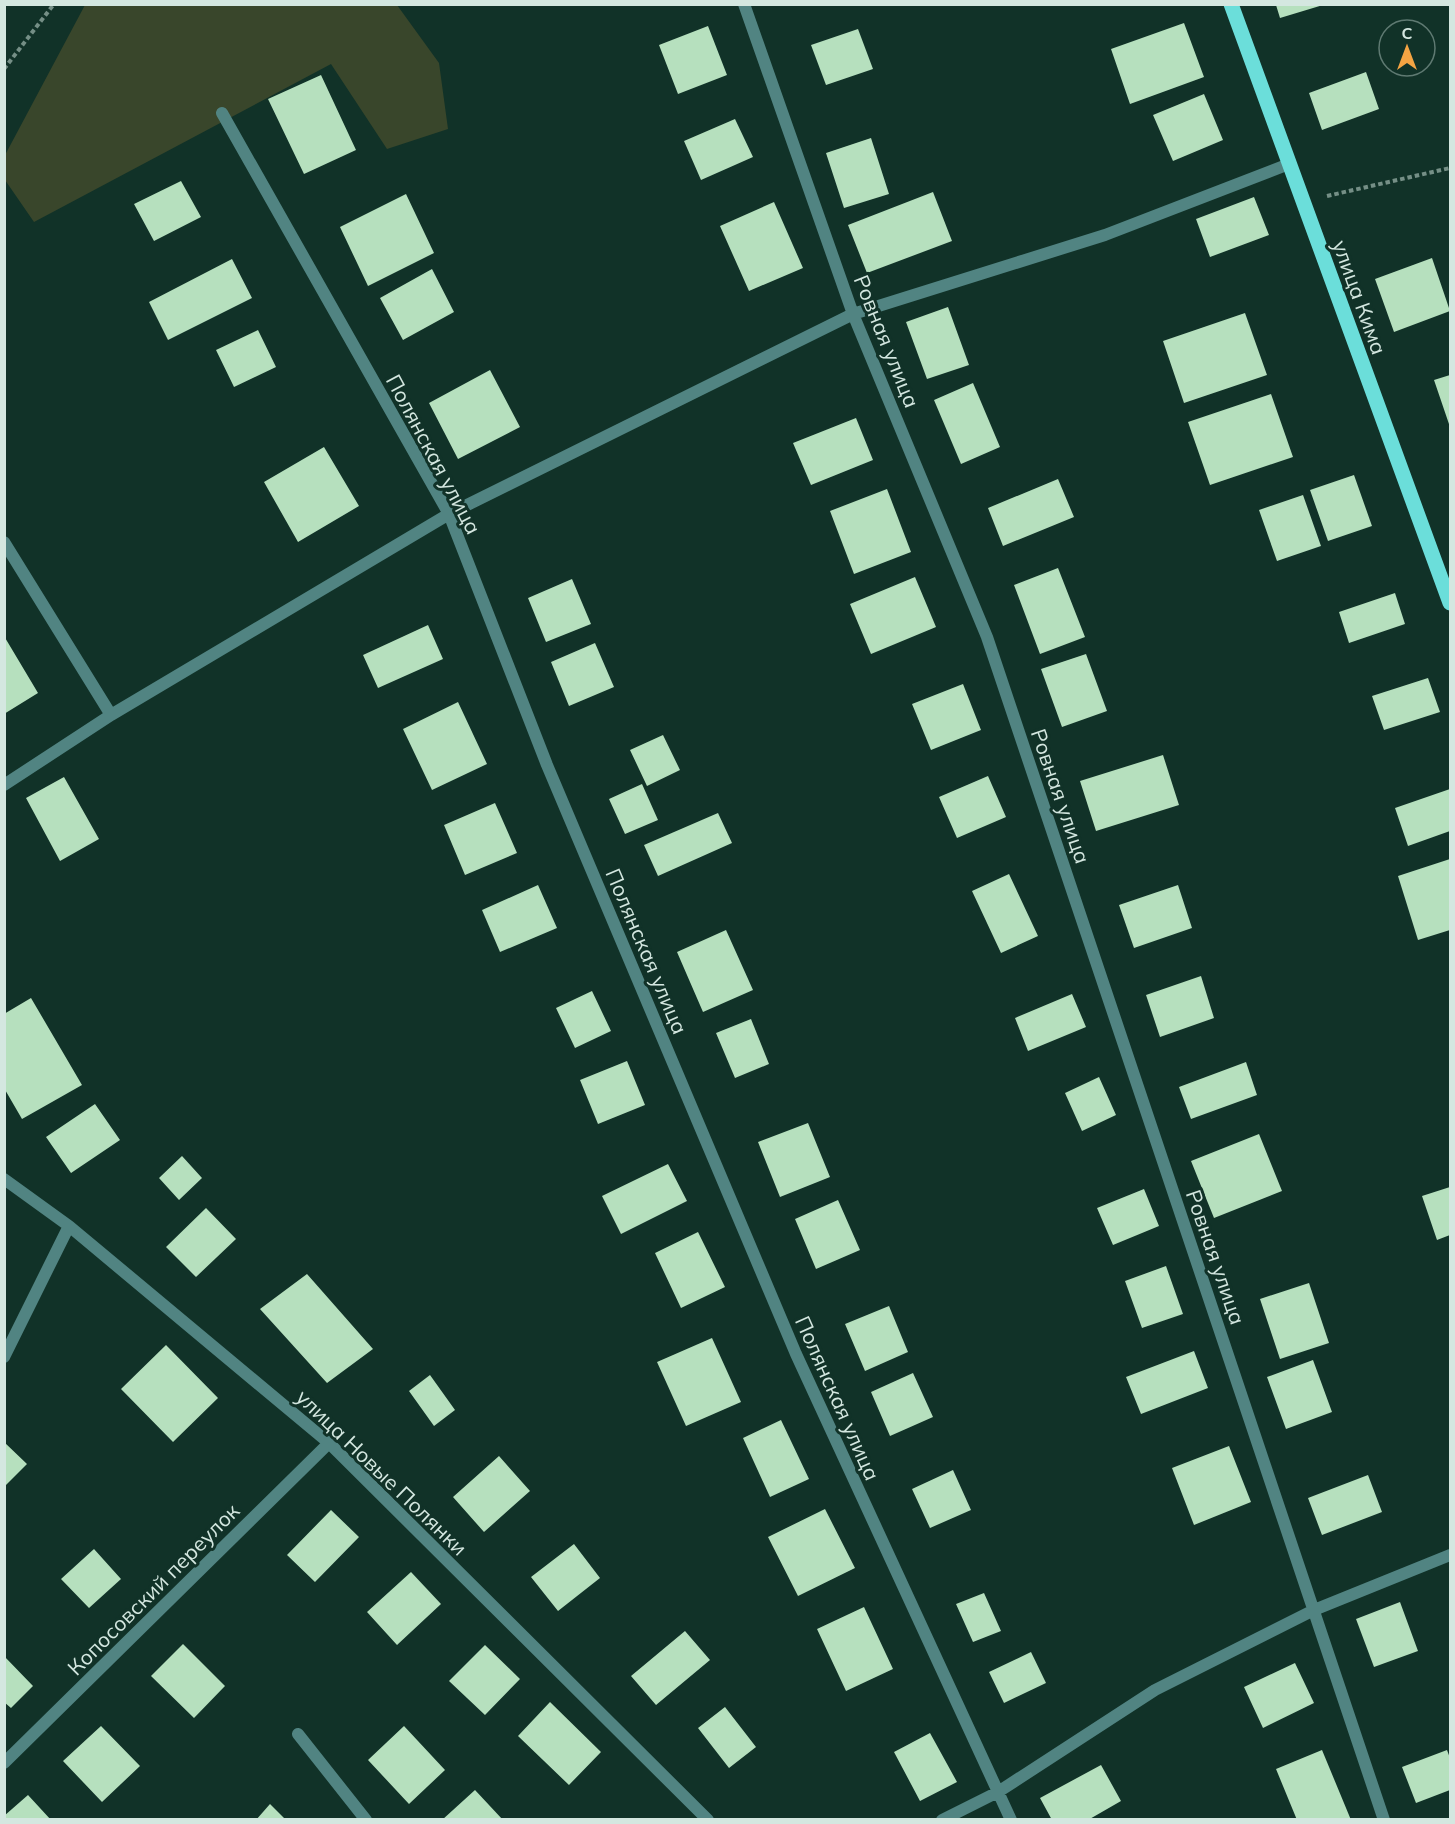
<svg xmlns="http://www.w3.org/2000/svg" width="1455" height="1824" viewBox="0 0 1455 1824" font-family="Mulish,sans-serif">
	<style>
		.green { fill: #39462b }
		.building { fill: #b6e0be }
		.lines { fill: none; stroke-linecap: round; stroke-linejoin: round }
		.path { stroke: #758f86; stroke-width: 4; stroke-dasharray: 4.5 3; stroke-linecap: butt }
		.service { stroke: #518482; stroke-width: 12 }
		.minor { stroke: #518482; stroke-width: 12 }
		.primary { stroke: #6bdeda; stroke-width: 15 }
		.labels { text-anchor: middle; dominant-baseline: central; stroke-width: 6; stroke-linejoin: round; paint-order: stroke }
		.street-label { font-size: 21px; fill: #d4e7e0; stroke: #113228 }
	</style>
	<rect width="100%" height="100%" fill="#113228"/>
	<path class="green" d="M 85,5 L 397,5 L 439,63 L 448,129 L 387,149 L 331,64 L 34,222 L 5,180 L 4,157 Z"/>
	<path class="building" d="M 1276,5 L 1323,5 L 1280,18 Z
		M 1184,23 L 1204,77 L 1130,104 L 1111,49 Z
		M 708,26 L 727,75 L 678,94 L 659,45 Z
		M 858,29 L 873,69 L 826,85 L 811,45 Z
		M 1366,72 L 1379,109 L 1322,130 L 1309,93 Z
		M 321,75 L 356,150 L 304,174 L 268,99 Z
		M 1204,94 L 1223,140 L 1173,161 L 1153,115 Z
		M 735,119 L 753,157 L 701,180 L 684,141 Z
		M 871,138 L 889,194 L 844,208 L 826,153 Z
		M 181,181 L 201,217 L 154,241 L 134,204 Z
		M 933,192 L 952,241 L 867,273 L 848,225 Z
		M 406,194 L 434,253 L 368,286 L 340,227 Z
		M 1254,197 L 1269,235 L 1210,257 L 1196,219 Z
		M 774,202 L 803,268 L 749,291 L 720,226 Z
		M 1432,258 L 1450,311 L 1394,332 L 1375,279 Z
		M 232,259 L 252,298 L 168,340 L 149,302 Z
		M 432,269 L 454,312 L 403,340 L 380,298 Z
		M 948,307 L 969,365 L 927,379 L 906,322 Z
		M 1245,313 L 1267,375 L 1184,403 L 1163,341 Z
		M 258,330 L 276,367 L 234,387 L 216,350 Z
		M 490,370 L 520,427 L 458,459 L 429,403 Z
		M 1450,375 L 1450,427 L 1434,380 Z
		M 973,383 L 1000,447 L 961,464 L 934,400 Z
		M 1271,394 L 1293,457 L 1210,485 L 1188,422 Z
		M 856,418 L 873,460 L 811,485 L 793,443 Z
		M 324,447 L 359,506 L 298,542 L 264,482 Z
		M 1354,475 L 1372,526 L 1328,541 L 1310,490 Z
		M 1058,479 L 1074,517 L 1003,546 L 988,508 Z
		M 887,489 L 911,552 L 854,574 L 830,511 Z
		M 1303,495 L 1321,546 L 1277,561 L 1259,510 Z
		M 1058,568 L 1085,637 L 1040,654 L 1014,585 Z
		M 915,577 L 936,627 L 871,654 L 850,604 Z
		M 572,579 L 591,624 L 546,642 L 528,598 Z
		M 1395,593 L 1405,624 L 1349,643 L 1339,612 Z
		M 428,625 L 443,659 L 378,688 L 363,655 Z
		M 4,636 L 38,693 L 4,714 Z
		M 595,643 L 614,687 L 569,706 L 551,662 Z
		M 1086,654 L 1107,711 L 1062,727 L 1041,669 Z
		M 1428,678 L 1440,712 L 1384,730 L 1372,696 Z
		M 963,684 L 981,730 L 931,750 L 912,704 Z
		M 458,702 L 487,764 L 432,790 L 403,729 Z
		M 663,735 L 680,770 L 647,786 L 630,750 Z
		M 1163,755 L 1179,805 L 1096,831 L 1080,781 Z
		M 988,776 L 1006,817 L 957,838 L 939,797 Z
		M 64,777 L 99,839 L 60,861 L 26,798 Z
		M 642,784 L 658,820 L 625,834 L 609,799 Z
		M 1450,789 L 1450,831 L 1408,846 L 1395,808 Z
		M 495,803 L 517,853 L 465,875 L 444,825 Z
		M 718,813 L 732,843 L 658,876 L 644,845 Z
		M 1450,859 L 1450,930 L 1418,940 L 1398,876 Z
		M 1009,874 L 1038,936 L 1001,953 L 972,891 Z
		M 538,885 L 557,928 L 500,952 L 482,910 Z
		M 1178,885 L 1192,928 L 1134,948 L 1119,905 Z
		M 726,930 L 753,990 L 703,1012 L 677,952 Z
		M 1201,976 L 1214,1018 L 1160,1037 L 1146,995 Z
		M 592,991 L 611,1031 L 575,1048 L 556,1008 Z
		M 1072,994 L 1086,1027 L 1028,1051 L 1015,1018 Z
		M 31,998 L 82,1085 L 22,1119 L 4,1088 L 4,1014 Z
		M 751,1019 L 769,1064 L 735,1078 L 716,1033 Z
		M 627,1061 L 645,1105 L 598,1124 L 580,1080 Z
		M 1246,1062 L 1257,1095 L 1191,1119 L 1179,1087 Z
		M 1099,1077 L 1116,1115 L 1082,1131 L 1065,1093 Z
		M 95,1104 L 120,1140 L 71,1173 L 46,1137 Z
		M 808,1123 L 830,1177 L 780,1197 L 758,1142 Z
		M 1259,1134 L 1282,1191 L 1214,1218 L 1191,1161 Z
		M 182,1156 L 202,1178 L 179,1200 L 159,1178 Z
		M 668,1164 L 687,1201 L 621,1234 L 602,1196 Z
		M 1450,1187 L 1450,1235 L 1437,1240 L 1422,1196 Z
		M 1144,1189 L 1159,1226 L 1113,1245 L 1097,1208 Z
		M 838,1200 L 860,1250 L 816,1269 L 795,1219 Z
		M 206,1208 L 236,1239 L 196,1277 L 166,1247 Z
		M 698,1232 L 725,1287 L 681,1308 L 655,1253 Z
		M 1166,1266 L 1183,1314 L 1142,1328 L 1125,1281 Z
		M 307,1274 L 373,1349 L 327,1383 L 260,1309 Z
		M 1309,1283 L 1329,1343 L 1280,1359 L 1260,1299 Z
		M 889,1306 L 908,1352 L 865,1371 L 845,1324 Z
		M 712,1338 L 741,1402 L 686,1426 L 657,1362 Z
		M 166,1345 L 218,1398 L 173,1442 L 121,1389 Z
		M 1194,1351 L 1208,1388 L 1141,1414 L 1126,1377 Z
		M 1313,1360 L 1332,1412 L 1286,1429 L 1267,1377 Z
		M 913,1373 L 933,1417 L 890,1436 L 871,1392 Z
		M 430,1375 L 455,1410 L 434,1426 L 409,1391 Z
		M 781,1420 L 809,1479 L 770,1497 L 743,1438 Z
		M 4,1442 L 27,1464 L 4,1487 Z
		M 1229,1446 L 1251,1502 L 1194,1525 L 1172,1468 Z
		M 499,1456 L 530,1491 L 484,1532 L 453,1497 Z
		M 953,1470 L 971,1510 L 930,1528 L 912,1489 Z
		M 1368,1475 L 1382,1512 L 1322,1535 L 1308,1498 Z
		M 825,1509 L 855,1568 L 798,1596 L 768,1537 Z
		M 331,1510 L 359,1537 L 315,1582 L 287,1555 Z
		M 574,1544 L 600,1578 L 558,1611 L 531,1577 Z
		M 94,1549 L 121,1579 L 89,1608 L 61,1579 Z
		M 411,1572 L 441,1604 L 397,1645 L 367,1612 Z
		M 984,1593 L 1001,1631 L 973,1642 L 956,1604 Z
		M 1400,1602 L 1418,1651 L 1374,1667 L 1356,1619 Z
		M 864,1607 L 893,1669 L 846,1691 L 817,1629 Z
		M 685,1631 L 710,1660 L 656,1705 L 631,1676 Z
		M 183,1644 L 225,1686 L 194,1718 L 151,1676 Z
		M 485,1645 L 520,1679 L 485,1715 L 449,1681 Z
		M 1031,1652 L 1046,1683 L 1004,1703 L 989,1672 Z
		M 4,1656 L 33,1686 L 11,1708 L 4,1702 Z
		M 1295,1663 L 1314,1703 L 1263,1728 L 1244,1687 Z
		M 550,1702 L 601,1752 L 569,1785 L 518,1736 Z
		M 725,1707 L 756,1747 L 729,1768 L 698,1728 Z
		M 101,1726 L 140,1766 L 102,1802 L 63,1761 Z
		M 404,1726 L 445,1770 L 409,1804 L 368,1760 Z
		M 930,1733 L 957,1782 L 920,1801 L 894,1752 Z
		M 1322,1750 L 1351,1820 L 1297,1820 L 1276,1769 Z
		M 1447,1750 L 1450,1758 L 1450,1790 L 1416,1803 L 1402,1767 Z
		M 1101,1765 L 1121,1801 L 1088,1820 L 1052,1820 L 1040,1798 Z
		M 475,1790 L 503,1820 L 442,1820 Z
		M 28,1795 L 51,1820 L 4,1820 L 4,1816 Z
		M 270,1804 L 286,1820 L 256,1820 Z"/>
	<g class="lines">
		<path class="path" d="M 4,69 L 54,4
			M 1327,196 L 1450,168"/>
		<path class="service" d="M 298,1734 L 366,1820"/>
		<path class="minor" d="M 744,4 L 853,314 L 987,637 L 1384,1820
			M 222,113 L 449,514 L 547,765 L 796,1354 L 1011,1820
			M 4,542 L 111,715
			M 4,785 L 111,715 L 449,514 L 853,314 L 1105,235 L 1289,164
			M 4,1179 L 69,1226 L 329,1443 L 708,1820
			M 4,1357 L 69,1226
			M 4,1763 L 329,1443
			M 942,1820 L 998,1792 L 1155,1690 L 1314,1610 L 1450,1555"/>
		<path class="primary" d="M 1231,4 L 1450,603"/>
	</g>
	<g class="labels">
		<g class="street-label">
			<text transform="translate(1360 297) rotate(70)">улица Кима</text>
			<text transform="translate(887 341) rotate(68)">Ровная улица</text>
			<text transform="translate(434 454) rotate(62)">Полянская улица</text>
			<text transform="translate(1061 796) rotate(71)">Ровная улица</text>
			<text transform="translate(647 951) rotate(67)">Полянская улица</text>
			<text transform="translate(1216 1257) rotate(71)">Ровная улица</text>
			<text transform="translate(838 1398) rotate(66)">Полянская улица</text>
			<text transform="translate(382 1472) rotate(44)">улица Новые Полянки</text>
			<text transform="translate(153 1589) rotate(-45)">Копосовский переулок</text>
		</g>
	</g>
	<rect width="1455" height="1824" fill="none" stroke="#d4e7e0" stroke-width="12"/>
	<g transform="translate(1407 48)"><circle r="28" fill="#113228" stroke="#5f7a72" stroke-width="1.5"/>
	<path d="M0-4.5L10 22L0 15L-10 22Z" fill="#f4a443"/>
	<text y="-9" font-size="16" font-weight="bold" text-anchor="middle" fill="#d4e7e0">С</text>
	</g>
</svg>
